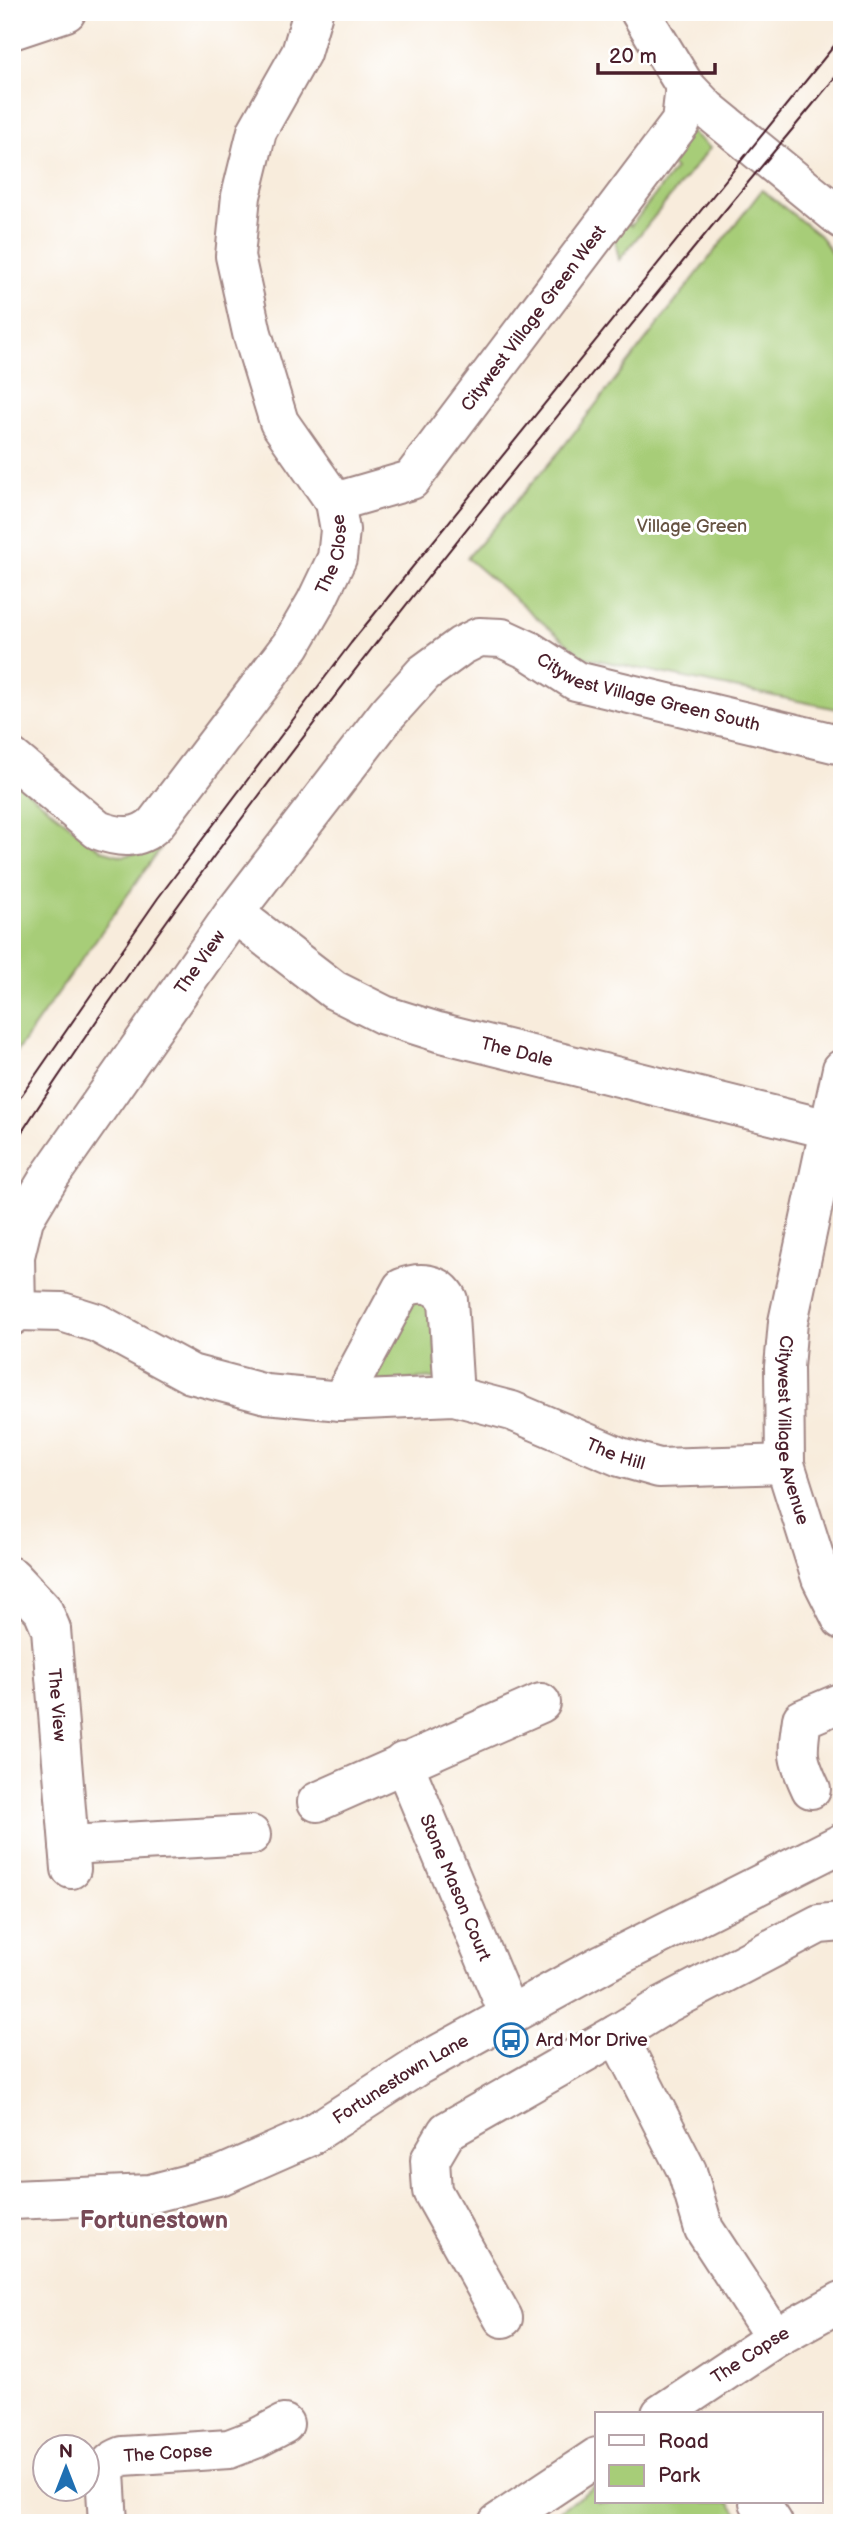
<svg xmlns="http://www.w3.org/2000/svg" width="854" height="2535" viewBox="0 0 854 2535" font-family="'Balsamiq Sans',sans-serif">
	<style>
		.green { fill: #a7cd78; stroke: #787652; stroke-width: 2 }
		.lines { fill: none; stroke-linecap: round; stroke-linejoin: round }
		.minor-casing { stroke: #a18684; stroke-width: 42 }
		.minor { stroke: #fff; stroke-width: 38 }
		.tram { stroke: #4a1f2b; stroke-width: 2 }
		.labels { text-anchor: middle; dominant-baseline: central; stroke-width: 6; stroke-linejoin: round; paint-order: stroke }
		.street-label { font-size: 18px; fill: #4a1f2b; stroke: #fff }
		.park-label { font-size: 18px; fill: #665342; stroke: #fff }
		.poi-label { font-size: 18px; fill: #4a1f2b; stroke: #fff; text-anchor: start }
		.district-label { font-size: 24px; font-weight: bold; fill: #784a57; stroke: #fff }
	</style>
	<rect width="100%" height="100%" fill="#fff"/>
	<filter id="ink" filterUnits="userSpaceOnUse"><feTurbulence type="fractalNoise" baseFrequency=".0143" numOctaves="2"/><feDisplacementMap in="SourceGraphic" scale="14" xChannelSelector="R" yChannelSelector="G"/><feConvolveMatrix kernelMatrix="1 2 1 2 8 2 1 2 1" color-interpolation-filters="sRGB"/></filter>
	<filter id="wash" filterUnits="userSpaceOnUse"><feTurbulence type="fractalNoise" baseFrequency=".00686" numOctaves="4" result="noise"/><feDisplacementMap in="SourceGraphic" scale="28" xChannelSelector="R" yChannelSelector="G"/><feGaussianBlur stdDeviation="1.57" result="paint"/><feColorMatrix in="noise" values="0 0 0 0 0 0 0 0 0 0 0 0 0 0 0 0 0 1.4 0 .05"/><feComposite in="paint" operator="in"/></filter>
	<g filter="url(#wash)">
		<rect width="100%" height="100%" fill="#f8ecdc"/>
		<path class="green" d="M 688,129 L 710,148 L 619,260 L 615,239 L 619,217 L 631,226 L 675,169 L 667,161 Z
			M 762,190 L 819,235 C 833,251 838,266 842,287 L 842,710 L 583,657 L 467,558 L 559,452 Z
			M 12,779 L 101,850 L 123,856 L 160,849 L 12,1058 Z
			M 416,1298 L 433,1304 L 437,1378 L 376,1382 L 371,1375 Z
			M 597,2485 L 597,2502 L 730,2502 L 744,2523 L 541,2523 Z"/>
	</g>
	<g filter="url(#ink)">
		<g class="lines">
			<defs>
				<g id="minor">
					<path d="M 640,12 L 685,86 L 707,109 L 842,219"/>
					<path d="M 12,30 L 66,12"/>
					<path id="s1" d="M 335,502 L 411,480 L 681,122 L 685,86"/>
					<path id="s2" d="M 12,758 L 98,830 C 119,838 138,840 155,824 L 291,645 L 316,602 L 337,558 L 340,530 L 335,502 L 279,422 L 252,333 L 235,256 L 241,196 L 257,131 L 301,53 L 313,12"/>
					<path id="s3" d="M 234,913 L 334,990 L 384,1015 L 438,1032 L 828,1129"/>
					<path id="s4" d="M 842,1069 L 788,1322 L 784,1367 L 785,1464 L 821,1578 L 842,1620"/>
					<path id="s5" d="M 16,1311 L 62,1312 L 97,1323 L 191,1374 L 266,1394 L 341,1401 L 454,1396 L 512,1411 L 620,1457 L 659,1468 L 785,1464"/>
					<path id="s6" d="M 12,1316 L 16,1311 L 15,1256 L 24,1219 L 50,1176 L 234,913 L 388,713 L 424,673 L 461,646 L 479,637 L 502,638 L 528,650 L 576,681 L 842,745"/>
					<path d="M 341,1401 L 402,1288 C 419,1281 439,1282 448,1300 L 454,1396"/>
					<path id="s7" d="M 12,1577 L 43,1610 L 51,1629 L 71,1869"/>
					<path id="s8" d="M 403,1762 L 509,2015"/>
					<path d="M 811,1789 C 796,1757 797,1754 802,1719 L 842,1702"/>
					<path d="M 317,1802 L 541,1703"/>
					<path d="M 69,1845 L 251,1835"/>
					<path d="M 617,2034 L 687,2171 L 704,2229 L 775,2338"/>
					<path id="s9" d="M 12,2200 L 150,2194 L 222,2175 L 308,2137 L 419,2065 L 604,1963 L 842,1843"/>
					<path d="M 503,2318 L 432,2191 L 430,2160 L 447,2131 L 617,2034 L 664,2005 L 819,1924 L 842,1922"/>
					<path id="s10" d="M 661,2414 L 775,2338 L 842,2301"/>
					<path d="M 759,2502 L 773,2523"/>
					<path id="s11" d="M 108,2523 L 105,2473 C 108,2463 113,2460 123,2456 L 229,2449 L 255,2439 L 284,2424"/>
					<path d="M 498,2523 L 597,2457"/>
				</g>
			</defs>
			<use href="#minor" class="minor-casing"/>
			<use href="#minor" class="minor"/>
			<path class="tram" d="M 12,1109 L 158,898 L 351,643 L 842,36
				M 12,1147 C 214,835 451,547 685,259 C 737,195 790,133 842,69"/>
		</g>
	</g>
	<defs>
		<symbol id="bus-ring" viewBox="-11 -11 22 22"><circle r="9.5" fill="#fff" stroke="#1f6fb2" stroke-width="1.5"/><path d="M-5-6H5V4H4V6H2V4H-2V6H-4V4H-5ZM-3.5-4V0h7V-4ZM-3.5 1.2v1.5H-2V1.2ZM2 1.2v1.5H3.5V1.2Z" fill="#1f6fb2"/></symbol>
	</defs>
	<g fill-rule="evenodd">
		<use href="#bus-ring" x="492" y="2021" width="38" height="38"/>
	</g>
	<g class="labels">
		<g class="street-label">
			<text stroke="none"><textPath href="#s1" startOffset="282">Citywest Village Green West</textPath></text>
			<text stroke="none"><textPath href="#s2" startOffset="499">The Close</textPath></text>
			<text stroke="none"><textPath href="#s6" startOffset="1024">Citywest Village Green South</textPath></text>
			<text stroke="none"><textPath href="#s6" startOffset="411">The View</textPath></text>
			<text stroke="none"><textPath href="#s3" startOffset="320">The Dale</textPath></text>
			<text stroke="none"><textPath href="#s4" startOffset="368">Citywest Village Avenue</textPath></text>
			<text stroke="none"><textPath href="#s5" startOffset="628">The Hill</textPath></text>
			<text stroke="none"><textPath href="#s7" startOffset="142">The View</textPath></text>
			<text stroke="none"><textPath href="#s8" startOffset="136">Stone Mason Court</textPath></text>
			<text stroke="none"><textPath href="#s9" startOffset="416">Fortunestown Lane</textPath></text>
			<text stroke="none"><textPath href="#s10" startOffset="107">The Copse</textPath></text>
			<text stroke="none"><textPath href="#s11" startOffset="121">The Copse</textPath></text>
		</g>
		<g class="park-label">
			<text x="692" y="526">Village Green</text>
		</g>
		<g class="poi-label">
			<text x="536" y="2040">Ard Mor Drive</text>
		</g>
		<g class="district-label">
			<text x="154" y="2220">Fortunestown</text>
		</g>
	</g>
	<rect width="854" height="2535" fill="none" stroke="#fff" stroke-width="42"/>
	<rect x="595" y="2412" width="228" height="91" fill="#ffffff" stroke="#b7a5aa" stroke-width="2"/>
	<rect x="609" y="2435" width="35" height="10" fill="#ffffff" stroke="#b7a5aa" stroke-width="2"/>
	<text x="658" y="2448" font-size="21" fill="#4a1f2b">Road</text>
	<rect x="609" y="2465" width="35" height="21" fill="#a7cd78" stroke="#b7a5aa" stroke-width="2"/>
	<text x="658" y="2482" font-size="21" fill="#4a1f2b">Park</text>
	<g transform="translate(66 2468)"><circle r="33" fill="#ffffff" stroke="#b7a5aa" stroke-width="2"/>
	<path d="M0-5L12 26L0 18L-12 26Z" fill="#1f6fb2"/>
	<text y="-10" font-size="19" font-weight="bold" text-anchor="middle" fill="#4a1f2b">N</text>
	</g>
	<path d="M598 63v10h117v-10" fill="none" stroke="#4a1f2b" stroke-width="3.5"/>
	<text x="609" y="63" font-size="21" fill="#4a1f2b" stroke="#ffffff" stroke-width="5" paint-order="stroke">20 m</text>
</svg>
